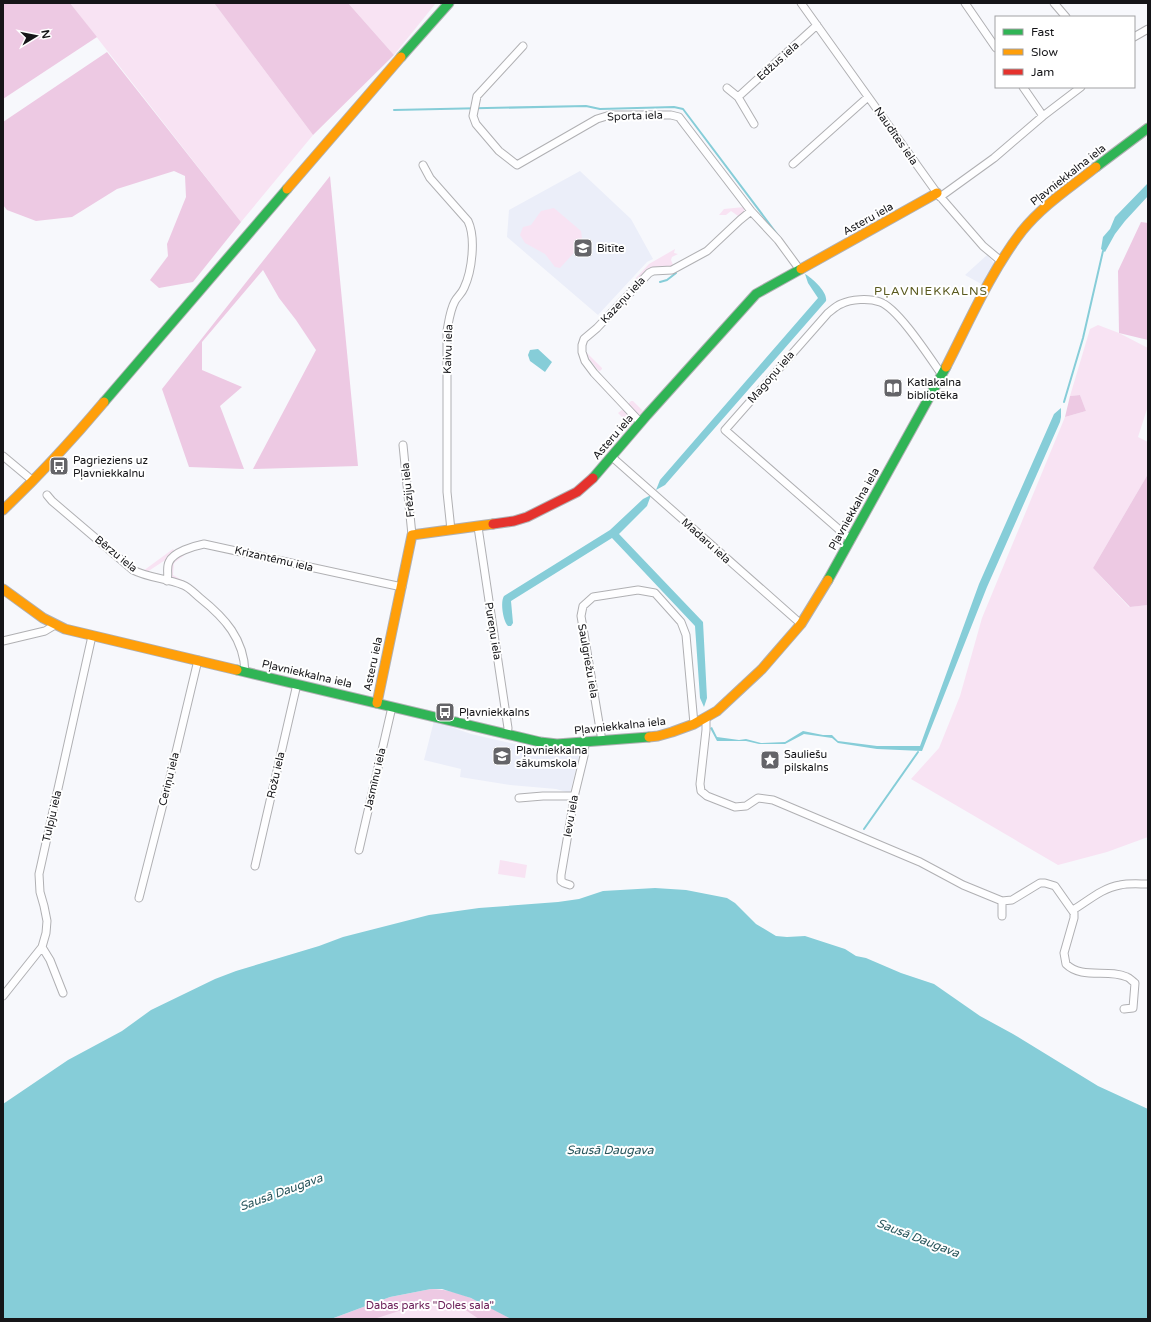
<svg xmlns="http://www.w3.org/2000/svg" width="1151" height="1322" viewBox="0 0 1151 1322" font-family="'Varela Round',sans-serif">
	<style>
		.built { fill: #ebeef9 }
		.green { fill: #f8e3f3 }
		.forest { fill: #edc9e3 }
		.water { fill: #86cdd8 }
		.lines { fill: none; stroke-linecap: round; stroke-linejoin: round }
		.stream { stroke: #86cdd8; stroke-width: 2 }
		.street-casing { stroke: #b0b0b3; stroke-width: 9 }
		.fast-casing { stroke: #b0b0b3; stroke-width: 11 }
		.slow-casing { stroke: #b0b0b3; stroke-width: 11 }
		.jam-casing { stroke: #b0b0b3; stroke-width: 11 }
		.street { stroke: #fefeff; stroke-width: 7 }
		.fast { stroke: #30b455; stroke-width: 9 }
		.slow { stroke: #ff9f0a; stroke-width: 9 }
		.jam { stroke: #e5322d; stroke-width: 9 }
		.labels { text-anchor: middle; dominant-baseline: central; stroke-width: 4; stroke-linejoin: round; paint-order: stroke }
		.street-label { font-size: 11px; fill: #151518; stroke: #fff }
		.poi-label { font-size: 11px; fill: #151518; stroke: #fff; text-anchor: start }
		.park-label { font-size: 11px; fill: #6e235b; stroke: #fff }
		.neighbourhood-label { font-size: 12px; letter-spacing: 1px; fill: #59591e; stroke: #fff }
		.water-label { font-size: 12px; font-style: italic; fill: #28555b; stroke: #fff }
	</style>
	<rect width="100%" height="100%" fill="#f7f8fc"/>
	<path class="built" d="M 580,171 L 631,219 L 653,259 L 647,262 L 598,315 L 507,237 L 509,210 Z
		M 987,255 L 994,263 L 983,285 L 965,275 Z
		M 434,721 L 471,734 L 540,750 L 577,750 L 580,752 L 570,793 L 556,789 L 510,785 L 460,777 L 461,769 L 424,760 Z"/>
	<path class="green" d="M 70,3 L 214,3 L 313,135 L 241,222 Z
		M 348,3 L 436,3 L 394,55 Z
		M 744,207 L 744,212 L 742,216 L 738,216 L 731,211 L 726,215 L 719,215 L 724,209 Z
		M 554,208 L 581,231 L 582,238 L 581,245 L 560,268 L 555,267 L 545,254 L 525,243 L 520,235 L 523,227 L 531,225 L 541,211 Z
		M 675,249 L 674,253 L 678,254 L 672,257 L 671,260 L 673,265 L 672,268 L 648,270 L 638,280 L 633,281 L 649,264 Z
		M 1098,325 L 1119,333 L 1148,348 L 1148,406 L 1138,437 L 1148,442 L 1148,474 L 1093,568 L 1129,607 L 1148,605 L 1148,837 L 1107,852 L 1058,865 L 911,779 L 939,748 L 960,696 L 982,618 L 1065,417 L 1086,411 L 1080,395 L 1070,396 L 1090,329 Z
		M 587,353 L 602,368 L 602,369 L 600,371 L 599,371 L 590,360 Z
		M 631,401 L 633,401 L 644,412 L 641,415 C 636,414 629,409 629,403 Z
		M 622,410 L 624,410 L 632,418 L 632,427 L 618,413 Z
		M 173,549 L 176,553 L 147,572 L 143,571 Z
		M 186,552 L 187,553 L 174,563 L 173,575 L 191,585 L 191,586 C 186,584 180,582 175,580 C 161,571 178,557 186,552 Z
		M 500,860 L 527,865 L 525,878 L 498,874 Z
		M 459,1294 L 471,1298 L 511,1319 L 331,1319 Z"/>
	<path class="forest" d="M 3,3 L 70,3 L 97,37 L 3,99 Z
		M 214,3 L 348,3 L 394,55 L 313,135 Z
		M 107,52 L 241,222 L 193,282 L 159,288 L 150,280 L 168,256 L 167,244 L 186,197 L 185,176 L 174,171 L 117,189 L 72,217 L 36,221 L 7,210 L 3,205 L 3,122 Z
		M 330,176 L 358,466 L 253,469 L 316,350 L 296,320 L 279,298 L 263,270 L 202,342 L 202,370 L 242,387 L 220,406 L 244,469 L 189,467 L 162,389 Z
		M 1141,222 L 1148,223 L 1148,340 L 1119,333 L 1118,271 Z
		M 1080,395 L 1086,411 L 1065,417 L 1070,396 Z
		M 1148,474 L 1148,605 L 1130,607 L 1093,568 Z
		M 431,1289 C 460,1289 486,1305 511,1319 L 479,1319 L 452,1301 L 424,1303 L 374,1319 L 331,1319 L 390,1297 Z"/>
	<path class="water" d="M 1148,183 L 1148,196 L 1125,221 L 1115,234 L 1105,252 L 1101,249 L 1103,237 L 1110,229 L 1115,217 Z
		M 805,274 C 812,278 828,292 826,301 L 665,485 L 656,490 L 660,480 L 818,298 L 808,283 Z
		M 538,349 L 552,362 L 545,372 L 530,361 L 528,355 L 530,350 Z
		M 1061,408 L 1061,417 L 1060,422 L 987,587 L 922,751 L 877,749 L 838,743 L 832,738 L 804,734 L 785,744 L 759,744 L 746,741 L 717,741 L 710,728 L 712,727 L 717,737 L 739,740 L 746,739 L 761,743 L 785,742 L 803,731 L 823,735 L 832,735 L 838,741 L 877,746 L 920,746 L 979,584 L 1054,414 Z
		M 651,495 L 647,506 L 619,534 L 703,622 L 707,698 L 704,707 L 700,698 L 695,626 L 612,538 L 511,601 L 513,623 L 511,626 L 508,626 C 503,621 500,602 504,596 L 610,530 L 643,499 Z
		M 655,888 L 686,890 L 727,898 L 735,903 L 756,924 L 776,936 L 787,937 L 805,936 L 845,949 L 856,956 L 866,958 L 901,973 L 934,984 L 980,1016 L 1013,1034 L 1098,1086 L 1148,1109 L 1148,1319 L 511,1319 L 471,1298 L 442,1289 L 431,1289 L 390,1297 L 331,1319 L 3,1319 L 3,1104 L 68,1060 L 122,1031 L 151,1010 L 215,979 L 236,971 L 319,946 L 343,937 L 429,915 L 479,908 L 558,902 L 579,899 L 603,891 Z"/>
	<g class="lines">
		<path class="stream" d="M 394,110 L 586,106 L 600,109 L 674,107 L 683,109 L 780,238
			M 660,282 L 667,280 L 676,273
			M 1064,402 L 1083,338 L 1103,251
			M 864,829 L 918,752"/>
		<defs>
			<path id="street" d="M 801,3 L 937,193 L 983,246 L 1001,261
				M 965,3 L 996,48
				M 1054,3 L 1066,17
				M 1134,37 L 1148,29
				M 523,46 L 477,96 L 473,116 L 476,124 L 499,151 L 517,165 L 597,119 L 610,115 L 671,115 L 679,117 L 751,211 L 778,240 L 800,270
				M 1023,87 L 1043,116
				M 727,88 L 738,97 L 754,124
				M 738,97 L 817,25
				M 793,164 L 868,97
				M 423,165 L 430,178 L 468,221 C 476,238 472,271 464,288 C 462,293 458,296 455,301 C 450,310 449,320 447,331 L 447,492 L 451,530
				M 940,197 L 994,158 L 1043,116 L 1081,87
				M 641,423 L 594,373 L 585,361 L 582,352 L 582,345 L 584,339 L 597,328 L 649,273 L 653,271 L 672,270 L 707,251 L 740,220 L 751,211
				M 403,445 L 412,535
				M 3,456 L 33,481
				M 612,457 L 801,624
				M 47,495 L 52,501 L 133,570 C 148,578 166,578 183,585 C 189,587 195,594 200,598 C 225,618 244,639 245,672
				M 478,527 L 508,728 L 507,734
				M 851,540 L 725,430 L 828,313 C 832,310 836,306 841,304 C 851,299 869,298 880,302 C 898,308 930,358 942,375
				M 167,581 C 169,575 166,568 169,562 C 173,552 194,546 204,544 L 402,587
				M 3,641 L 45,631 L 55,625
				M 706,718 L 706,730 L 700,784 L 701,791 L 707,796 L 735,807 L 746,806 L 758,798 L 773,800 L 920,862 L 963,885 L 1002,901 L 1012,900 L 1040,883 L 1045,883 L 1055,886 L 1074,913 L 1074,918 L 1064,953 L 1066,964 C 1082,980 1108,968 1127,977 C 1130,978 1132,981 1135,983 L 1133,1008 L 1124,1009
				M 602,741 L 581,616 L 583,606 L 593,597 L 638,590 L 655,593 L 681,622 L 686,635 L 694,724
				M 519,798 L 543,796 L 571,796 L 574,799
				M 359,850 L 392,707
				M 255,866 L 297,684
				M 570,885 L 564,883 L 561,881 L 561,875 L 575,793 L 584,756 L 585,742
				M 139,898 L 171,773 L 198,660
				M 1073,910 C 1088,901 1102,888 1120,885 C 1129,883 1139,884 1148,884
				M 1002,916 L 1002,901
				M 42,947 L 50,960 L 63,993
				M 3,996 L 42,947 L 46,933 L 47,921 L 44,906 L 40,892 L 39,874 L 92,636"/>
			<path id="fast" d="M 401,57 L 449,3
				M 1096,167 L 1148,128
				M 104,402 L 287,189
				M 593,478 L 647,415 L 756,294 L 801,269
				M 828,580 L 946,367
				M 237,670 L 540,742 L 557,744 L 649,737"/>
			<path id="slow" d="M 287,189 L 401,57
				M 801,269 L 937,193
				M 946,367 C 969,322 991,271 1022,231 C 1043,205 1071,187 1096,167
				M 3,510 C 39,476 72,440 104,402
				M 3,589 L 43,618 L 65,629 L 237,670
				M 377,703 L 412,535 L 493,524
				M 649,737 L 658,736 L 672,732 L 694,724 L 717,711 L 762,669 L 801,624 L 828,580"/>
			<path id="jam" d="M 493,524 L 514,521 L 527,517 L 577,492 L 593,478"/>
		</defs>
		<use href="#street" class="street-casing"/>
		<use href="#fast" class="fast-casing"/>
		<use href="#slow" class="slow-casing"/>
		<use href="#jam" class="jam-casing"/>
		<use href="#street" class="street"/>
		<use href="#fast" class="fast"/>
		<use href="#slow" class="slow"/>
		<use href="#jam" class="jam"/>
	</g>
	<defs>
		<symbol id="school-square" viewBox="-11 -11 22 22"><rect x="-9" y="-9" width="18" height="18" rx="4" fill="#646468" stroke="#fff"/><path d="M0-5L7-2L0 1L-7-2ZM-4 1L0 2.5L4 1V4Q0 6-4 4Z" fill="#fff"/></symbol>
		<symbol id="library-square" viewBox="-11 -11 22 22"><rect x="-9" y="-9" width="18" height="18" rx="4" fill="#646468" stroke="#fff"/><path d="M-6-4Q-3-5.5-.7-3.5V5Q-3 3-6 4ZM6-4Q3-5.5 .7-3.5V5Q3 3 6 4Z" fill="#fff"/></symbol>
		<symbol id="bus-square" viewBox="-11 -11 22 22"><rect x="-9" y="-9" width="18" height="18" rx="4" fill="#646468" stroke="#fff"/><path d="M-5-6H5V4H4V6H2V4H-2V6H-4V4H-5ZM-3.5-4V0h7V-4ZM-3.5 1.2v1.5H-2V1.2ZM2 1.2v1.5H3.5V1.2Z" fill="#fff"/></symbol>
		<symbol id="sight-square" viewBox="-11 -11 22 22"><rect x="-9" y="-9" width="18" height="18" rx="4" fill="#646468" stroke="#fff"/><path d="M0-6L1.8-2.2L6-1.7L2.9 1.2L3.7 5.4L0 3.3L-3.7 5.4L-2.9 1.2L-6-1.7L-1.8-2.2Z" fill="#fff"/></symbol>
	</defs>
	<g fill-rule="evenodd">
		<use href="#school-square" x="572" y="237" width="22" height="22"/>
		<use href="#library-square" x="882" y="377" width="22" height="22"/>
		<use href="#bus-square" x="48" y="455" width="22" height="22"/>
		<use href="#bus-square" x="434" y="701" width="22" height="22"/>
		<use href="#school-square" x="491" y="745" width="22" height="22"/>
		<use href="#sight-square" x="759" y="749" width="22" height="22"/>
	</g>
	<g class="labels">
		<g class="street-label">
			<text transform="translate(778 61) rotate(-42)">Edžus iela</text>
			<text transform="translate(635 116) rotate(-2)">Sporta iela</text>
			<text transform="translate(896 136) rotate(55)">Naudītes iela</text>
			<text transform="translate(1068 175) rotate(-38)">Pļavniekkalna iela</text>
			<text transform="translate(868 219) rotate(-29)">Asteru iela</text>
			<text transform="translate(623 300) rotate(-47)">Kazeņu iela</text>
			<text transform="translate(448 349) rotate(-88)">Kaivu iela</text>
			<text transform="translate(771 377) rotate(-49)">Magoņu iela</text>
			<text transform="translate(613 437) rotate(-49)">Asteru iela</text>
			<text transform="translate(408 490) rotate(-96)">Frēziju iela</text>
			<text transform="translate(854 509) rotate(-61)">Pļavniekkalna iela</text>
			<text transform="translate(706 541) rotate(42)">Madaru iela</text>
			<text transform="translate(116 554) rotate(39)">Bērzu iela</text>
			<text transform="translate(274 559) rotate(13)">Krizantēmu iela</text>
			<text transform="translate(493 631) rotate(81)">Pureņu iela</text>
			<text transform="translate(588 661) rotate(80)">Saulgriežu iela</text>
			<text transform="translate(373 664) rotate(-78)">Asteru iela</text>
			<text transform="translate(307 674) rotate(13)">Pļavniekkalna iela</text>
			<text transform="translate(620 726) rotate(-6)">Pļavniekkalna iela</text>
			<text transform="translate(276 775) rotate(-77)">Rožu iela</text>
			<text transform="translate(169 779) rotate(-76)">Ceriņu iela</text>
			<text transform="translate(375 779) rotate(-77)">Jasmīnu iela</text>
			<text transform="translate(52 816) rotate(-77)">Tulpju iela</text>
			<text transform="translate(571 816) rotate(-80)">Ievu iela</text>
		</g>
		<g class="poi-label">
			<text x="597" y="248">Bitīte</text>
			<text x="907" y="382">Katlakalna<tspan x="907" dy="13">bibliotēka</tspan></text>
			<text x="73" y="460">Pagrieziens uz<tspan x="73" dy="13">Pļavniekkalnu</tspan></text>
			<text x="459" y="712">Pļavniekkalns</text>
			<text x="516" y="750">Pļavniekkalna<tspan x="516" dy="13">sākumskola</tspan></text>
			<text x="784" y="754">Sauliešu<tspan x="784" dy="13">pilskalns</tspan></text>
		</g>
		<g class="park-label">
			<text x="430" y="1305">Dabas parks "Doles sala"</text>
		</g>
		<g class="neighbourhood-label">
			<text x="931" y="291">PĻAVNIEKKALNS</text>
		</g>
		<g class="water-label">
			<text x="610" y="1150">Sausā Daugava</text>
			<text transform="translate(281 1192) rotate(-20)">Sausā Daugava</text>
			<text transform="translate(918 1238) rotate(21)">Sausā Daugava</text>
		</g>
	</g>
	<rect width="1151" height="1322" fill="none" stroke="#151518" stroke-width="8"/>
	<rect x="995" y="16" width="140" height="72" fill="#ffffff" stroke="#a1a1a3"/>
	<rect x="1003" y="29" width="20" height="6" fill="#30b455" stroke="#a1a1a3"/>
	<text x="1031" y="36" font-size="12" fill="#151518">Fast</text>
	<rect x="1003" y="49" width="20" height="6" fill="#ff9f0a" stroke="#a1a1a3"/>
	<text x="1031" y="56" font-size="12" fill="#151518">Slow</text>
	<rect x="1003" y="69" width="20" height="6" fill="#e5322d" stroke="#a1a1a3"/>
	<text x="1031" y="76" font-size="12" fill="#151518">Jam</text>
	<g transform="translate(36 36) rotate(80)" stroke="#ffffff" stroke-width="3" paint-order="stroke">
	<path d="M0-3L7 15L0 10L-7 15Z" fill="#151518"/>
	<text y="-6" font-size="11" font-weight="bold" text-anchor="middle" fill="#151518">N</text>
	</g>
</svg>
